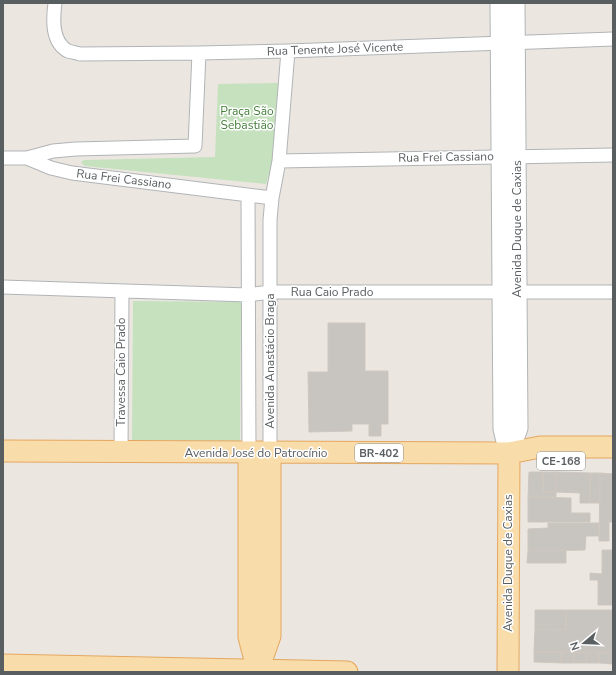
<svg xmlns="http://www.w3.org/2000/svg" width="616" height="675" viewBox="0 0 616 675" font-family="'Nunito Sans',sans-serif">
	<style>
		.green { fill: #c5e1be }
		.building { fill: #c8c4c0; stroke: #cfc7bf }
		.lines { fill: none; stroke-linecap: round; stroke-linejoin: round }
		.minor-casing { stroke: #b1b4b7; stroke-width: 15 }
		.secondary-casing { stroke: #b0b5b7; stroke-width: 21 }
		.primary-casing { stroke: #e5a760; stroke-width: 23 }
		.minor { stroke: #fff; stroke-width: 13 }
		.secondary { stroke: #fff; stroke-width: 19 }
		.primary { stroke: #f8dca9; stroke-width: 21 }
		.labels { text-anchor: middle; dominant-baseline: central; stroke-width: 3; stroke-linejoin: round; paint-order: stroke }
		.shield { fill: #fff; stroke: #8b8e90; stroke-width: 1 }
		.shield-label { font-size: 11px; font-weight: bold; fill: #595e60 }
		.street-label { font-size: 12px; fill: #595e60; stroke: #fff }
		.park-label { font-size: 12px; fill: #447e3a; stroke: #fff }
	</style>
	<rect width="100%" height="100%" fill="#ebe7e0"/>
	<path class="green" d="M 278,83 L 273,159 L 266,184 L 85,166 L 81,163 L 82,161 L 85,160 L 215,157 L 218,84 Z
		M 133,301 L 241,302 L 240,441 L 132,440 Z"/>
	<path class="building" d="M 328,323 L 365,323 L 365,371 L 388,371 L 388,424 L 381,424 L 381,436 L 369,436 L 369,424 L 352,424 L 352,431 L 309,432 L 308,372 L 328,372 Z
		M 529,472 L 543,472 L 543,492 L 556,492 L 556,497 L 528,497 Z
		M 543,472 L 557,472 L 556,492 L 543,492 Z
		M 557,472 L 590,473 L 590,503 L 580,503 L 580,493 L 556,492 Z
		M 590,473 L 600,473 L 600,503 L 590,503 Z
		M 600,473 L 613,474 L 613,522 L 609,522 L 609,541 L 599,541 Z
		M 528,497 L 571,498 L 571,513 L 590,513 L 590,522 L 528,522 Z
		M 548,523 L 599,523 L 599,536 L 586,536 L 585,550 L 528,551 L 528,529 L 548,528 Z
		M 566,550 L 566,563 L 527,563 L 528,551 Z
		M 602,550 L 613,550 L 613,605 L 598,605 L 598,580 L 590,580 L 590,573 L 602,574 Z
		M 535,610 L 566,610 L 566,630 L 535,629 Z
		M 566,610 L 613,610 L 613,653 L 534,652 L 535,629 L 566,630 Z
		M 534,652 L 561,652 L 561,663 L 534,662 Z
		M 561,652 L 574,652 L 574,663 L 561,663 Z
		M 574,652 L 586,652 L 586,663 L 574,663 Z
		M 586,652 L 599,652 L 599,663 L 586,663 Z
		M 599,652 L 613,653 L 612,664 L 599,663 Z"/>
	<g class="lines">
		<defs>
			<path id="minor" d="M 55,3 C 53,18 51,42 68,51 C 71,52 77,53 80,54 L 199,53 L 288,51 L 613,39
				M 3,158 L 27,158 L 53,151 L 76,149 L 195,146 L 199,53
				M 27,158 L 51,168 L 72,173 L 272,198
				M 279,161 L 613,155
				M 248,195 L 249,453
				M 3,287 L 248,295 L 270,292 L 613,292
				M 121,452 L 122,291
				M 270,452 L 270,220 L 272,198 L 279,161 L 288,51"/>
			<path id="secondary" d="M 500,3 L 503,429 L 509,453
				M 509,453 L 518,428 L 515,3"/>
			<path id="primary" d="M 3,451 L 509,453 L 540,447 L 613,447
				M 249,453 L 249,637 L 258,672
				M 3,665 L 347,672
				M 258,670 L 270,636 L 270,452
				M 508,672 L 509,453"/>
		</defs>
		<use href="#minor" class="minor-casing"/>
		<use href="#secondary" class="secondary-casing"/>
		<use href="#primary" class="primary-casing"/>
		<use href="#minor" class="minor"/>
		<use href="#secondary" class="secondary"/>
		<use href="#primary" class="primary"/>
	</g>
	<g class="labels">
		<g class="shield">
			<rect x="355" y="444" width="48" height="18" rx="3"/>
			<rect x="537" y="452" width="48" height="18" rx="3"/>
		</g>
		<g class="shield-label">
			<text x="379" y="453">BR-402</text>
			<text x="561" y="461">CE-168</text>
		</g>
		<g class="street-label">
			<text transform="translate(335 49) rotate(-2)">Rua Tenente José Vicente</text>
			<text transform="translate(446 157) rotate(-1)">Rua Frei Cassiano</text>
			<text transform="translate(124 179) rotate(7)">Rua Frei Cassiano</text>
			<text transform="translate(517 229) rotate(-90)">Avenida Duque de Caxias</text>
			<text x="332" y="292">Rua Caio Prado</text>
			<text transform="translate(270 361) rotate(-90)">Avenida Anastácio Braga</text>
			<text transform="translate(121 372) rotate(-90)">Travessa Caio Prado</text>
			<text x="256" y="453">Avenida José do Patrocínio</text>
			<text transform="translate(508 563) rotate(-90)">Avenida Duque de Caxias</text>
		</g>
		<g class="park-label">
			<text x="247" y="111">Praça São<tspan x="247" dy="14">Sebastião</tspan></text>
		</g>
	</g>
	<rect width="616" height="675" fill="none" stroke="#595e60" stroke-width="8"/>
	<g transform="translate(584 643) rotate(251)" stroke="#ffffff" stroke-width="3" paint-order="stroke">
	<path d="M0-3L7 15L0 10L-7 15Z" fill="#595e60"/>
	<text y="-6" font-size="11" font-weight="bold" text-anchor="middle" fill="#595e60">N</text>
	</g>
</svg>
